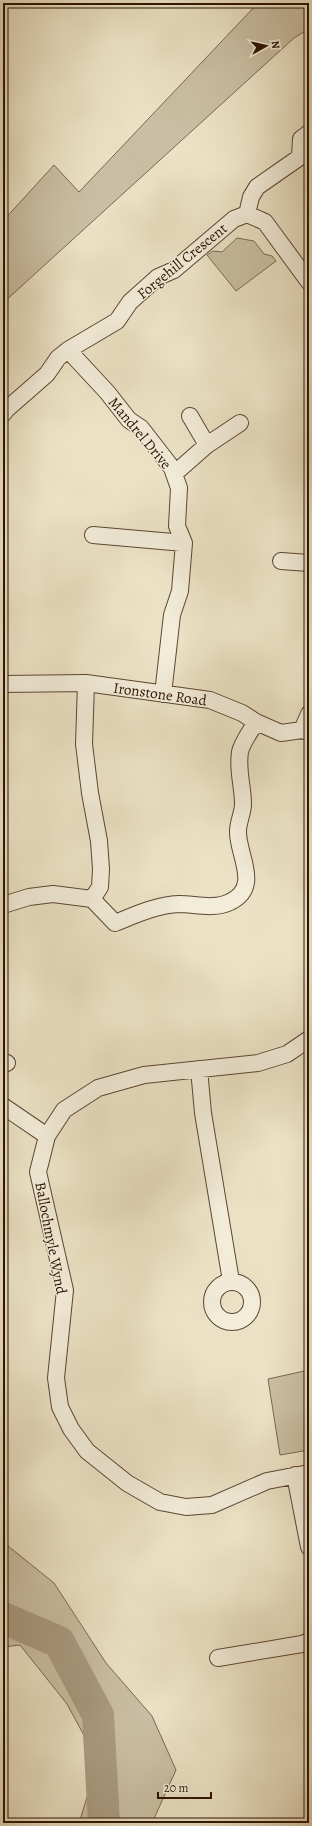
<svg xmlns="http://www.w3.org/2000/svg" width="312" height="1826" viewBox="0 0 312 1826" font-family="Alegreya,serif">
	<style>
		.green { fill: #cabfa4; stroke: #7a6852 }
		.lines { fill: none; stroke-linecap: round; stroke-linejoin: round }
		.river { stroke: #aa9b82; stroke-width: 32 }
		.minor-casing { stroke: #5b4631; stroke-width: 18 }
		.minor { stroke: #f2ecd9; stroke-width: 16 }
		.labels { text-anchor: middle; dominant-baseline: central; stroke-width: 3; stroke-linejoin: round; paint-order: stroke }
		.street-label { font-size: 15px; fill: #2b1200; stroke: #f2ecd9 }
	</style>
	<rect width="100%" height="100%" fill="#ebe2c5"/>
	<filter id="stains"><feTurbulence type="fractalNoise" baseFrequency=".005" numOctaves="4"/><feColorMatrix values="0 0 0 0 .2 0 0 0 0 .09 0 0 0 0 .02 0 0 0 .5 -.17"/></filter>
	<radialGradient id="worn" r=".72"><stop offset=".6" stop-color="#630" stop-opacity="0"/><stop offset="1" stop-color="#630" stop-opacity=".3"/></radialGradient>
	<path class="green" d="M 258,3 L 309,3 L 309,29 L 294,38 L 3,303 L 3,221 L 54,165 L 79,192 Z
		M 237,238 L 254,241 L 264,254 L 272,256 L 276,261 L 236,291 L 207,255 L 213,251 L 222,252 Z
		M 309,1370 L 309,1450 L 280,1455 L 268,1379 Z
		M 3,1542 L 54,1583 L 106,1663 L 152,1716 L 176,1770 L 152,1823 L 79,1823 L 93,1778 L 87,1741 L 67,1704 L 20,1645 L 3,1647 Z"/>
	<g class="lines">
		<path class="river" d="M 3,1618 L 59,1642 L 98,1715 L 104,1823"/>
		<defs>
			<path id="minor" d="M 247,214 L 251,197 L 257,187 L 300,157 L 301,139 L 309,133
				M 247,214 L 265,222 L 309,282
				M 68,350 L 107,392 L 129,420 L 141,428 L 172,468 L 179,488 L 177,526 L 184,543 L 180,591 L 172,615 L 163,694
				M 3,414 L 7,409 L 47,374 L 58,358 L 68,350 L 117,321 L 130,302 L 158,277 L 174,270 L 234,219 L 247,214
				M 190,416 L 207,445
				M 174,474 L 207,445 L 240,423
				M 93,535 L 184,543
				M 281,561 L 309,563
				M 86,683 L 84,744 L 90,793 L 99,841 L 101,869 L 100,887 L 92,899
				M 3,684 L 86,683 L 210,700 L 242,713 L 256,722 L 281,733 L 302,730 L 309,732
				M 302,730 L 309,714
				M 92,899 L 115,923 C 135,915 156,905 179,904 C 195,904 214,910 230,902 C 262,887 237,854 238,831 C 238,822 243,813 243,804 C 243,786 237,770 240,752 C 242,742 251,731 256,722
				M 3,905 L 29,897 L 53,894 L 92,899
				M 309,1039 L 287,1054 L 258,1063 L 144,1075 L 98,1088 L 64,1110 L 47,1136 L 38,1172 L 65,1290 L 56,1378 L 60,1407 L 71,1429 L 87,1451 L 127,1483 L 160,1502 L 186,1507 L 212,1505 L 267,1481 L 309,1473
				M 3,1064 L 7,1063
				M 199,1069 L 203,1113 L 231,1281
				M 3,1106 L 47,1136
				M212 1302a20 20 0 1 1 40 0a20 20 0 1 1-40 0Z
				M 295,1475 L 309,1547
				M 218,1658 L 302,1644 L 309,1641"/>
		</defs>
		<use href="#minor" class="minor-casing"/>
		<use href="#minor" class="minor"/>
	</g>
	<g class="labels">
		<g class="street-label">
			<text transform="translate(182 261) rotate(-39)">Forgehill Crescent</text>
			<text transform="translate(140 433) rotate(50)">Mandrel Drive</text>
			<text transform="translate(160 694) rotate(8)">Ironstone Road</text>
			<text transform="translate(51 1238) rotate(79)">Ballochmyle Wynd</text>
		</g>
	</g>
	<rect width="312" height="1826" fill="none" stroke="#ebe2c5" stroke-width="16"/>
	<rect x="4" y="4" width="304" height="1818" fill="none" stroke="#2b1200" stroke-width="2"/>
	<rect x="8" y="8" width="296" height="1810" fill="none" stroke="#2b1200"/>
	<g transform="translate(266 46) rotate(82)" stroke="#f2ecd9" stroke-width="3" paint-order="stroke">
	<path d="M0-3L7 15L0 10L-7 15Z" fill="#2b1200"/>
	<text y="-6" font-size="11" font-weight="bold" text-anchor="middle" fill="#2b1200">N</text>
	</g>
	<path d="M158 1792v6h53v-6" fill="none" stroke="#2b1200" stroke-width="2"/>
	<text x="164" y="1792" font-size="12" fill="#2b1200" stroke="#f2ecd9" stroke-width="3" paint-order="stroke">20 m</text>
	<rect width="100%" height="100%" filter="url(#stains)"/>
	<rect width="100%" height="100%" fill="url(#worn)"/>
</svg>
